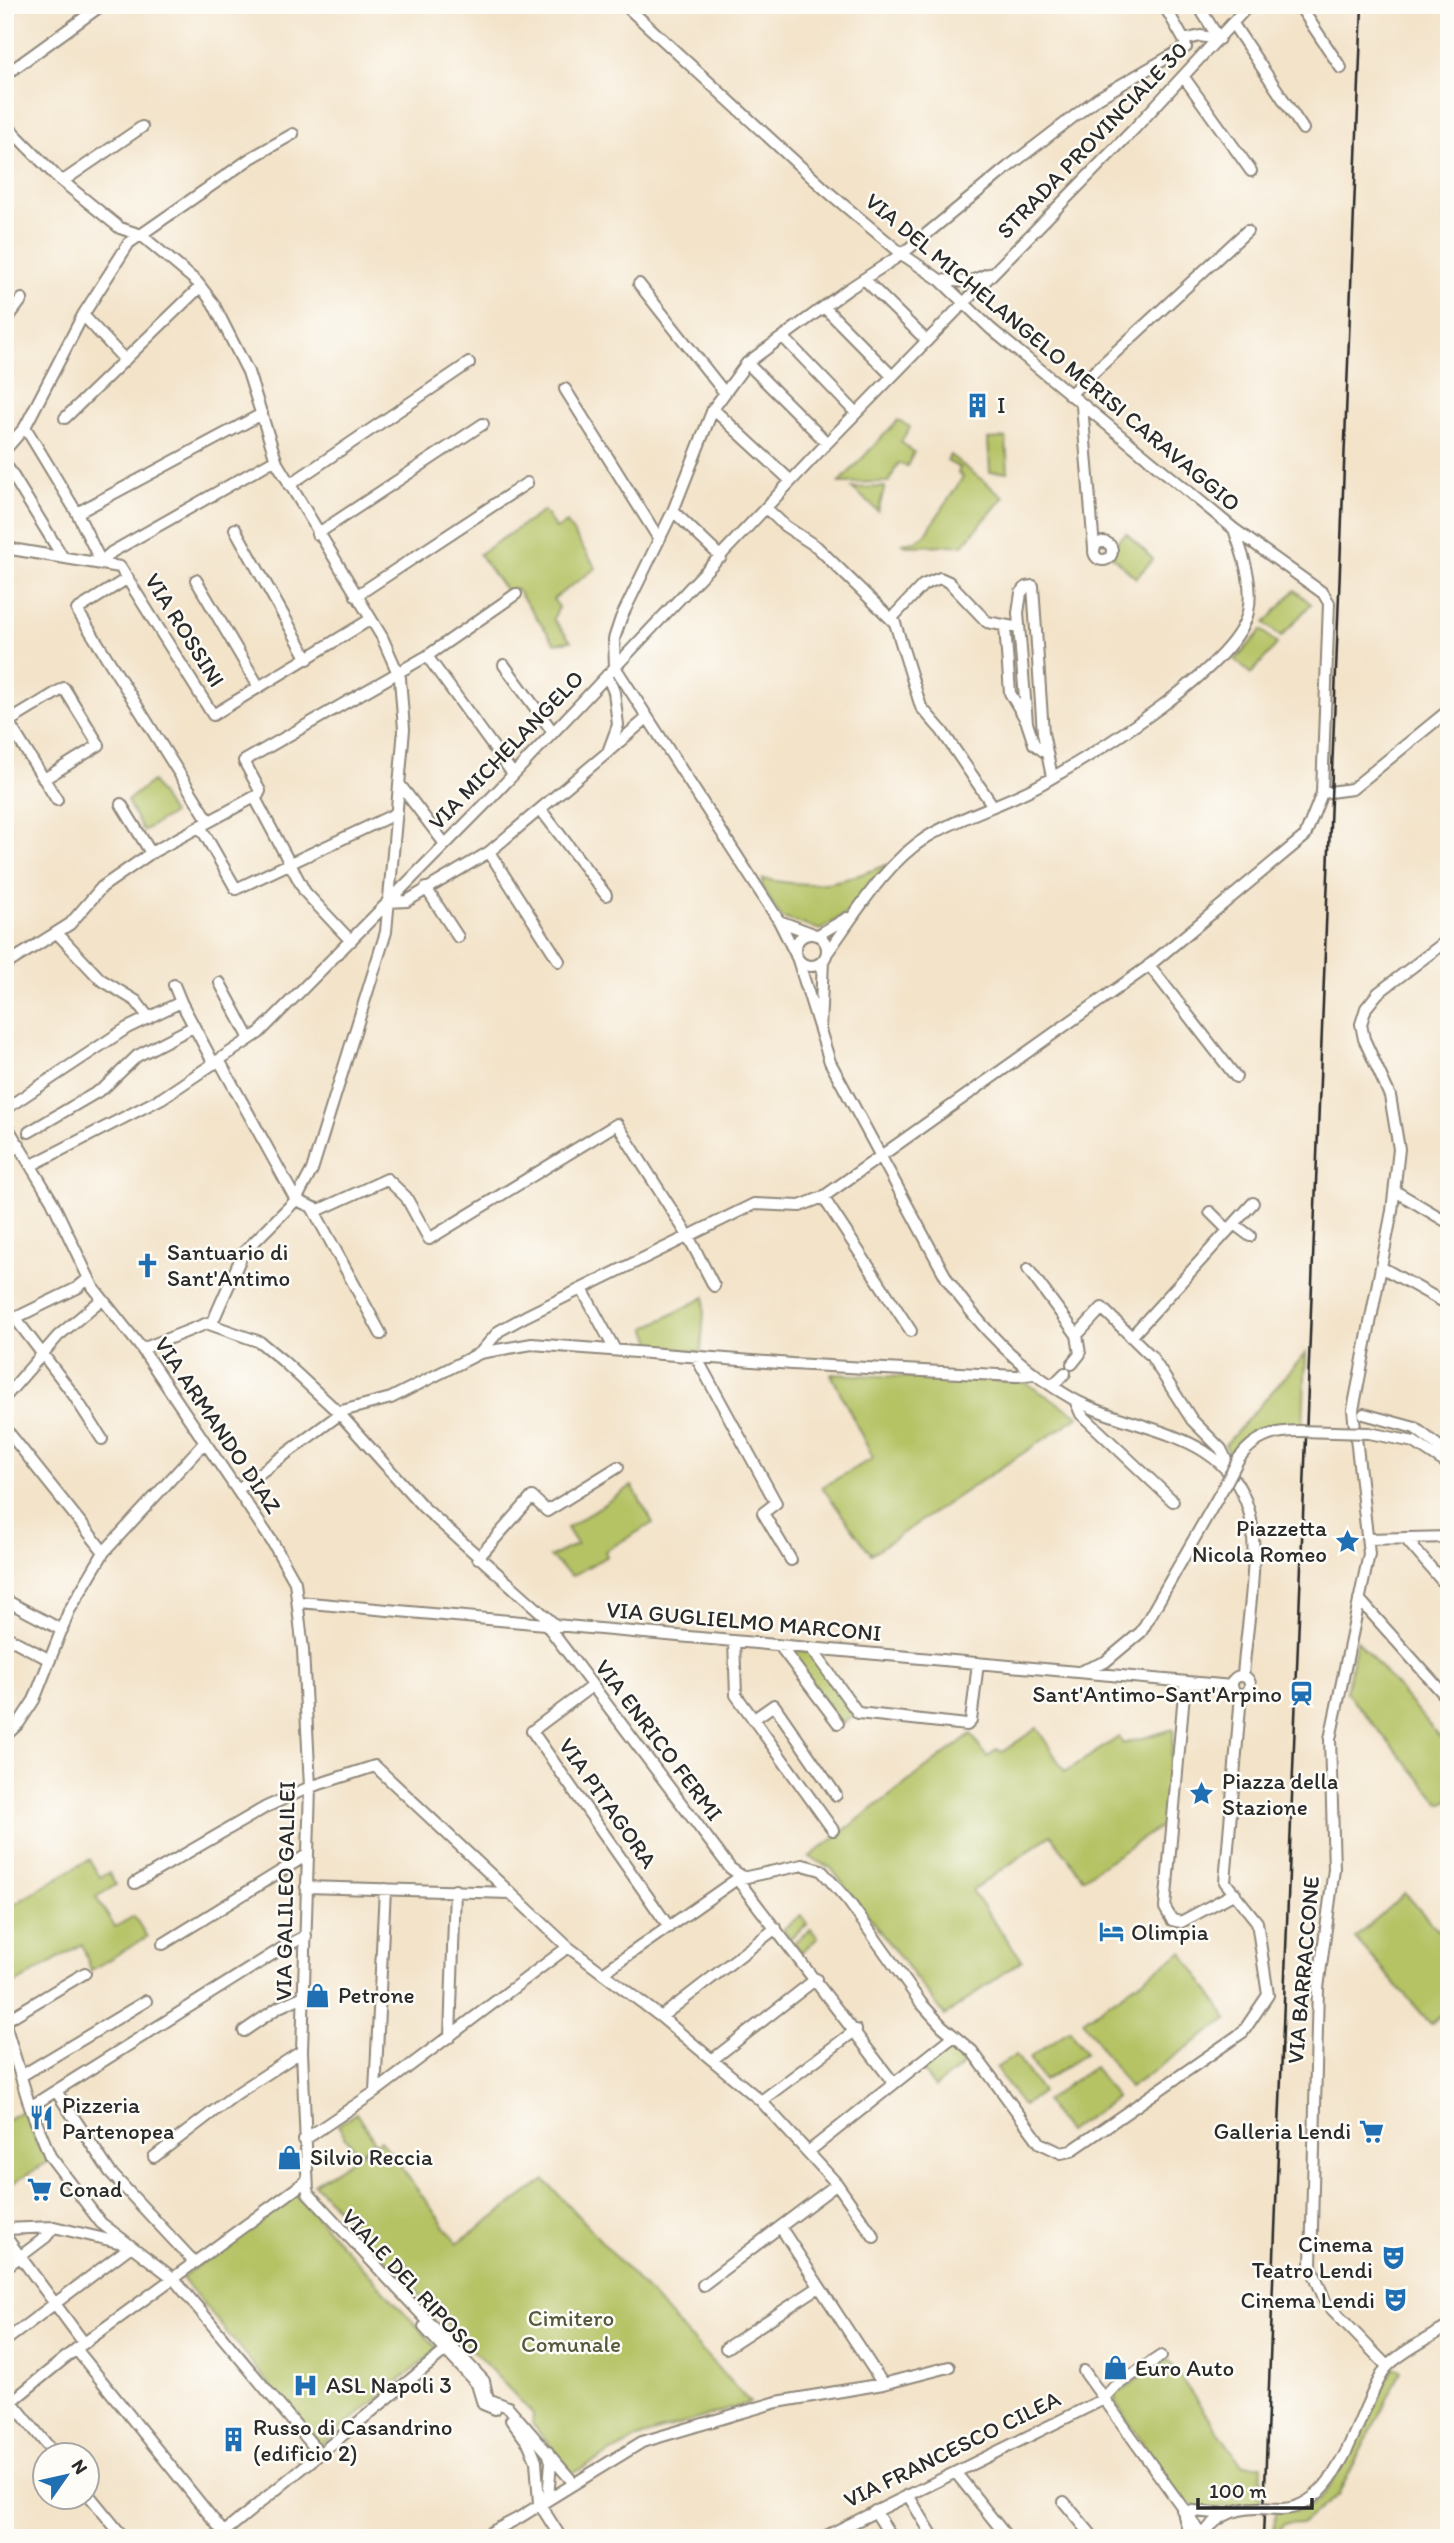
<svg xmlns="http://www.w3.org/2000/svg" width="1454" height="2543" viewBox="0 0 1454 2543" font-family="Itim,sans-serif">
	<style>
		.green { fill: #b5c365; stroke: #707748; stroke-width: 2 }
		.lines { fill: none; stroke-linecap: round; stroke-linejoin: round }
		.minor-casing { stroke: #8f877a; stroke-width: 14 }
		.minor { stroke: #fff; stroke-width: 10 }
		.rail { stroke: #2b2b2b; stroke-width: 2.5 }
		.minor-bridge-casing { stroke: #8f877a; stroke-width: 14; stroke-linecap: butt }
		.minor-bridge { stroke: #fff; stroke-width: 10 }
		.labels { text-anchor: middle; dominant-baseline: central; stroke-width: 5; stroke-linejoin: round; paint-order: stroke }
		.street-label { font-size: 23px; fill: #2b2b2b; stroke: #fdfcf7 }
		.poi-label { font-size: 23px; fill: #2b2b2b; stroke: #fdfcf7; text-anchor: start }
		.park-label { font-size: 23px; fill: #54593c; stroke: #fdfcf7 }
	</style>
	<rect width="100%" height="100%" fill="#fdfcf7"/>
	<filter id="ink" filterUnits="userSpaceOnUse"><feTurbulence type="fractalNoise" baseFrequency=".0143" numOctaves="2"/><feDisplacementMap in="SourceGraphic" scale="14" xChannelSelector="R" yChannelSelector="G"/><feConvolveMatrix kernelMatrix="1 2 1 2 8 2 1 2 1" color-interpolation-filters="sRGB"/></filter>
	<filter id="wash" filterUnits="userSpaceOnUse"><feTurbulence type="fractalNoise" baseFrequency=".00686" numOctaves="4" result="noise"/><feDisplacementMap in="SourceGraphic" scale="28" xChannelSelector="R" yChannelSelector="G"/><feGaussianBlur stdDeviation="1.57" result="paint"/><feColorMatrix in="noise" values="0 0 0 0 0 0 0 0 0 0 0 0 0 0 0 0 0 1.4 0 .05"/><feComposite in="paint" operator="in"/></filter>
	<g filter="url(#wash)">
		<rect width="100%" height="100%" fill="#f3e3c9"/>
		<path class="green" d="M 898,420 L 910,427 L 901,442 L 914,452 L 907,466 L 898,463 L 889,482 L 839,483 Z
			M 1006,438 L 1008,472 L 990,472 L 988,439 Z
			M 950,455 L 1004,497 L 963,545 L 906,546 L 902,543 L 915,541 L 925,535 L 963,477 L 958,473 L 960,468 L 947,461 Z
			M 885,487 L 878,511 L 852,488 Z
			M 544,511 L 556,529 L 567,523 L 596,568 L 553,599 L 559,607 L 553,619 L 571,641 L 555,643 L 516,589 L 508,594 L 479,554 Z
			M 1126,533 L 1153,559 L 1136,578 L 1112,556 L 1113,545 Z
			M 1295,590 L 1311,604 L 1281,637 L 1265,623 Z
			M 1262,630 L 1277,644 L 1251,674 L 1235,660 Z
			M 152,781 L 172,814 L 143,831 L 127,801 Z
			M 888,864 L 851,910 L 821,930 L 782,918 L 762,887 L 763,879 C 816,889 840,884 888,864 Z
			M 705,1297 L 701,1352 L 654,1346 L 646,1328 Z
			M 1306,1353 L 1303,1426 C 1265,1425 1254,1427 1232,1459 L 1225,1445 Z
			M 831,1374 L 1024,1382 L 1079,1416 L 871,1554 L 822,1487 L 873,1458 Z
			M 632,1486 L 653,1523 L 605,1551 L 607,1556 L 572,1576 L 550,1557 L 577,1544 L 567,1528 Z
			M 1357,1640 L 1449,1748 L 1449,1800 L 1441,1804 L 1346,1692 Z
			M 785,1648 L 811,1652 L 856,1713 L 841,1724 Z
			M 1037,1728 L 1065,1772 L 1119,1737 L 1123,1744 L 1174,1729 L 1164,1824 L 1083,1878 L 1051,1835 L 972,1891 L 1022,1960 L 945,2016 L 831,1868 L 809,1857 L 971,1734 L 987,1757 L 997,1749 L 1002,1752 Z
			M 89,1859 L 100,1877 L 109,1873 L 116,1885 L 96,1897 L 115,1927 L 134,1916 L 147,1937 L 91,1970 L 82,1944 L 5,1990 L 5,1910 Z
			M 1405,1893 L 1449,1943 L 1449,2009 L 1431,2024 L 1355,1938 Z
			M 801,1915 L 808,1924 L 790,1938 L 783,1929 Z
			M 811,1929 L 818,1938 L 801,1952 L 794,1942 Z
			M 1182,1952 L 1228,2019 L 1129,2088 L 1083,2021 Z
			M 1070,2030 L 1086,2053 L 1044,2081 L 1029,2058 Z
			M 951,2047 L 964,2064 L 935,2087 L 922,2070 Z
			M 1016,2055 L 1042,2092 L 1023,2106 L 996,2068 Z
			M 1094,2067 L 1116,2098 L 1067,2132 L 1045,2101 Z
			M 23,2110 L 36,2142 L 48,2162 L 5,2188 L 5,2121 Z
			M 356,2113 L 375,2142 L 357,2154 L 338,2125 Z
			M 381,2140 L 457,2243 L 545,2180 L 750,2403 L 642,2436 L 573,2473 L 532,2424 L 533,2414 L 314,2184 Z
			M 295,2194 L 438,2349 L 320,2446 L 182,2278 Z
			M 1168,2360 L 1242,2465 L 1262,2465 L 1260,2504 L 1206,2509 L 1184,2503 L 1116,2404 L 1115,2394 Z
			M 1394,2367 L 1401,2372 L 1338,2495 L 1302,2523 L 1284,2524 L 1280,2529 L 1282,2538 L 1274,2538 L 1275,2512 C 1285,2511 1298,2512 1307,2508 C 1345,2487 1364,2403 1394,2367 Z"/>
	</g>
	<g filter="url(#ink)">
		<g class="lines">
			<defs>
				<path id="minor" d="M 625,5 L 827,191 L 902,254 L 940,280 L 991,329 L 1234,529 C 1243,556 1254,583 1248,612 C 1237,667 1092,755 1043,783 C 1006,804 963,815 927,837 C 884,864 856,913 827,953
					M 1164,5 L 1184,40 L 1200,36 L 1219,39
					M 1198,5 L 1219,39
					M 1299,5 L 1341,68
					M 1233,24 L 1303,129
					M 5,75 L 102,5
					M 1183,76 L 1251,171
					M 5,124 L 57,177 L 120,228 L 141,235 L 197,282 L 213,303 L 248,372 L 277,463 L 382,637 L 400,678 L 404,729 L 386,932 L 312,1170 L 296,1200 L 243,1253 L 213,1321 L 142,1349
					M 63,181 L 142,127
					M 864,279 L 927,341
					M 940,280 L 969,282 L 988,274
					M 639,284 L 724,392
					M 824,307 L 892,376
					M 83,315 L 125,360
					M 5,322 L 22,299
					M 784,338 L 856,413
					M 747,363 L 827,443
					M 565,389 L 659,539
					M 1069,395 L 1247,231
					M 1082,406 L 1094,548
					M 713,409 L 791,481
					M 65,418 L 200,287
					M 25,427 L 77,513 L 101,562 L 112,552 L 276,459
					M 5,450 L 25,427 L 83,315 L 129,243 L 251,158 L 293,134
					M 5,463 L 62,556
					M 289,485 L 469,363
					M 766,508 L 785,526 L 817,547 L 895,623 L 921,707 L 942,731 L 993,806
					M 673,511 L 721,557
					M 77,513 L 262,414
					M 235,529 L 308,659
					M 317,534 L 483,424
					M1094 551a9 9 0 1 1 18 0a9 9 0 1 1-18 0Z
					M 5,548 L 120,567 L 213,715 L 371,619
					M 128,578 L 77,610 L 209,821
					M 196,580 L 259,687
					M 356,596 L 527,483
					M 891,619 L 923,585 L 940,578 L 949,582 L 987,622 L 1019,628
					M 1005,626 L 1010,693 L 1026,720
					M 427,656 L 513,774
					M 504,665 L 553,732
					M 5,717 L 57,800
					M 8,722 L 64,688 L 99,745 L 44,779
					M 610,750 L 647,718
					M 1046,753 L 1034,744 L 1027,723 L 1018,613 L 1021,593 L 1026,587 L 1033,586 L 1043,733 L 1052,777
					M 400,785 L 445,844
					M 1322,793 L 1352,789 L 1449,710
					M 255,798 L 305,892 L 351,941
					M 121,804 L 151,853 L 258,795 L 260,791 L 244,761 L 427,656 L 516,594
					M 541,810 L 606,895
					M 200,826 L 236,889 L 397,813
					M 489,852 L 559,961
					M 426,888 L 458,937
					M 387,902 L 407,901 L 489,852 L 608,752 L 618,725 L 614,692 L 607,675
					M 779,921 L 811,933
					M 57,933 L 100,979 L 136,1001 L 149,1018
					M795 950a16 16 0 1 1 32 0a16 16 0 1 1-32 0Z
					M 818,935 L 847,918
					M 795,953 L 779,921 L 615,667 L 614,639 L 621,618 L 673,511 L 713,409 L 747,363 L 847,290 L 902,254 L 1008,167 L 1098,98 L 1186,47 L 1184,40
					M 798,960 L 830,1062 L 947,1279 C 981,1329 1020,1369 1073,1399 C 1135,1433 1226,1429 1249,1511 C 1261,1555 1246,1629 1243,1676
					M 5,965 L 70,924 L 102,887 L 151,853
					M 1149,965 L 1236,1077
					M 220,983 L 250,1039
					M 174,985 L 181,1002
					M 820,1028 L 823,961
					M 219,1060 L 296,1200 L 319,1210 L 387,1179 L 406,1197 L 429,1239 L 617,1124 L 687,1234 L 714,1286
					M 5,1109 L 127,1028 L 181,1002 L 214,1064
					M 5,1123 L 52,1201 L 93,1287 L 142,1349 L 273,1543 L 295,1582 L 303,1650 L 310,1787 L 302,2051 L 308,2193 L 484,2381 L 488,2399 L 508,2407 L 573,2482
					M 29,1132 L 104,1088 L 137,1056 L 193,1027
					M 5,1154 L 19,1144
					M 32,1165 L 162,1098 L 259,1033 L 493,796 L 827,443 L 1134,129 L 1249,5
					M 1395,1191 L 1449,1223
					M 823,1197 L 911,1331
					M 313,1209 L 381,1334
					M 1210,1212 L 1228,1230
					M 1234,1224 L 1250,1236
					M 1381,1267 L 1449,1305
					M 1028,1269 L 1077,1335
					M 582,1289 L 614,1348
					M 15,1318 L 73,1394 L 102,1439
					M 5,1323 L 77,1288 L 89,1278
					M 209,1324 L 260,1342 L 283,1361 L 338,1412 L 423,1507 L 554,1624
					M 1131,1337 L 1253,1203
					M 480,1353 L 499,1331 L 526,1316 L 754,1204 L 800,1206 L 823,1197 L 1146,968 L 1305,836 L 1322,793 L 1329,603 L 1323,593 L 1234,529
					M 696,1357 L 776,1503 L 763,1513 L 791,1560
					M 1072,1364 L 1080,1354 L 1077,1335 L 1102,1308 L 1151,1356 L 1192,1420 L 1221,1449 L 1231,1470
					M 1052,1386 L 1065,1373
					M 5,1397 L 58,1336 L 101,1300
					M 1075,1400 L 1081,1414 L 1173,1501
					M 338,1412 L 391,1398 L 480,1353 L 532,1344 L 792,1364 L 1016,1376 L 1034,1374
					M 1364,1414 L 1415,1428 L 1449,1454
					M 5,1428 L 104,1552
					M 1369,1433 L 1414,1442 L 1449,1465
					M 1239,1458 C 1255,1437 1273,1431 1299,1431
					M 237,1490 L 340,1414
					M 1405,1538 L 1449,1589
					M 1368,1539 L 1449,1537
					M 478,1558 L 532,1497 L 547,1511 L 618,1467
					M 1359,1599 L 1449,1700
					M 5,1600 L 62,1630
					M 299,1602 L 1232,1686
					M 546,1624 L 730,1868 L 743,1877
					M 5,1636 L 50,1660
					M 734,1641 L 736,1695 L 833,1830
					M 780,1646 L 838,1723
					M 811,1648 L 858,1713 L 967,1725 L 971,1721 L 978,1663
					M 1079,1672 L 1105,1662 L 1141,1632 L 1226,1483
					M1232 1685a9 9 0 1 1 18 0a9 9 0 1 1-18 0Z
					M 1185,1682 L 1165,1908 L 1172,1920 L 1181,1922 L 1235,1893
					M 592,1686 L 532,1731 L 669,1927
					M 754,1719 L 774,1705 L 836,1795
					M 5,1736 L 19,1723 L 34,1700 L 69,1611 L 104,1552 L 204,1443
					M 737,1879 L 892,2081
					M 135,1883 L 266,1807 L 310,1787 L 375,1766 L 568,1947 L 661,2017 L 761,2101 L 837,2184 L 874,2237
					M 306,1887 L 510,1893
					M 163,1944 L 307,1855
					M 604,1972 L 737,1879 L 803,1865 L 821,1870 L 849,1902 L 921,2003 L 942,2026 L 972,2051 L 1040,2143 L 1061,2153 L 1071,2151 L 1243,2032 L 1268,1995 L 1257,1922 L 1225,1882 L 1241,1695
					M 661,2017 L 776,1928
					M 5,2021 L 85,1973
					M 5,2024 L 30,2107 L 50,2156 L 101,2223 L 173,2278 L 320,2454
					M 244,2031 L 279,2007 L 304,1996
					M 450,2037 L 455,1890
					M 712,2060 L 816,1979
					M 21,2076 L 146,2001
					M 56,2091 L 110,2172 L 195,2263
					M 375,2092 L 385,1889
					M 761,2101 L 856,2030
					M 30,2107 L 284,1947 L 306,1936
					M 304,2140 L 375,2092 L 568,1947
					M 808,2152 L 954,2036
					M 154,2157 L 236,2094 L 302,2051
					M 781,2228 L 883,2384
					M 5,2229 L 54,2227 L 122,2243
					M 5,2236 L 84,2343
					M 5,2268 L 46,2237 L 54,2227
					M 703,2285 L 837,2184
					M 424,2327 L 477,2384 L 483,2404 L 495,2409
					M 5,2341 L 130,2247
					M 726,2348 L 819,2287
					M 76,2349 L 228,2538
					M 1387,2366 L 1326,2303 L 1311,2266 L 1318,1988 L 1334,1869 L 1330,1739 L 1369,1554 L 1353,1410 L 1392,1211 L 1399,1149 L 1390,1096 L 1364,1039 L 1361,1024 L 1366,1008 L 1378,993 L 1449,939
					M 1084,2371 L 1203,2536
					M 5,2383 L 12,2402 L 56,2456
					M 5,2407 L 76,2349 L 305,2182
					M 511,2420 L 529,2444 L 536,2461 L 539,2503 L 561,2538
					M 548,2452 L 551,2462 L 548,2498
					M 956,2473 L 1008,2538
					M 88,2494 L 124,2538
					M 908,2495 L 934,2538
					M 1064,2502 L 1094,2538
					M 1282,2509 C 1341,2507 1357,2410 1386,2368 C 1397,2354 1432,2336 1449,2326
					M 1182,2510 L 1227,2514
					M 875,2511 L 892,2538
					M 1184,2516 L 1190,2538
					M 217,2538 L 449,2348
					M 480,2538 L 517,2519 L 642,2442 L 777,2402 L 883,2384 L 949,2367
					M 822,2538 L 1102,2400 L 1114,2387 L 1161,2356
					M 1202,2538 C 1212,2518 1234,2508 1257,2508"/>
			</defs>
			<use href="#minor" class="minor-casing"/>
			<use href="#minor" class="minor"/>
			<path class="rail" d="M 1263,2538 L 1362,5"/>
			<defs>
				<path id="minor-bridge" d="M 1299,1431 L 1369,1433
					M 1226,1483 L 1239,1458
					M 1257,2508 L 1282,2509"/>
			</defs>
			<use href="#minor-bridge" class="minor-bridge-casing"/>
			<use href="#minor-bridge" class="minor-bridge"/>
		</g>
	</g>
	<defs>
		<symbol id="building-bare" viewBox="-9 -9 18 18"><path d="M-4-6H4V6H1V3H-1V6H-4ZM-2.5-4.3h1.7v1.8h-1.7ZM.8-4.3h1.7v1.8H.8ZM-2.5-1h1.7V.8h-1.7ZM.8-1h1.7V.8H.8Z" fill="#1f6fb2" stroke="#fdfcf7" stroke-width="2.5" paint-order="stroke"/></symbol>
		<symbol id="church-bare" viewBox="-9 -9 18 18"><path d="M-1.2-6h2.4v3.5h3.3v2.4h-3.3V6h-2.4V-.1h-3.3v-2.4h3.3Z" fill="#1f6fb2" stroke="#fdfcf7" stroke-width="2.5" paint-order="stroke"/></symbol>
		<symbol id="sight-bare" viewBox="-9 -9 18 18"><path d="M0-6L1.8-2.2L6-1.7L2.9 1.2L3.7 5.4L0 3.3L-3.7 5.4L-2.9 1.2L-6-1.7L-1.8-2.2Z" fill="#1f6fb2" stroke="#fdfcf7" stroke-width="2.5" paint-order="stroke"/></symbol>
		<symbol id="station-bare" viewBox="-9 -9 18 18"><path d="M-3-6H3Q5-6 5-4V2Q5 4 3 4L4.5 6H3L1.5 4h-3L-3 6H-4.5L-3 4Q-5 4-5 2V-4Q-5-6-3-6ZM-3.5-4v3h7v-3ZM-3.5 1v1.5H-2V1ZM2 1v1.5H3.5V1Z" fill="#1f6fb2" stroke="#fdfcf7" stroke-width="2.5" paint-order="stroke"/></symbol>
		<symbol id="hotel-bare" viewBox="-9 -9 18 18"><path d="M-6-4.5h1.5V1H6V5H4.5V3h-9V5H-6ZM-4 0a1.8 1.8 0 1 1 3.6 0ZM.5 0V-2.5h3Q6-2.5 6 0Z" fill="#1f6fb2" stroke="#fdfcf7" stroke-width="2.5" paint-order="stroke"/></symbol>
		<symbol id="shop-bare" viewBox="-9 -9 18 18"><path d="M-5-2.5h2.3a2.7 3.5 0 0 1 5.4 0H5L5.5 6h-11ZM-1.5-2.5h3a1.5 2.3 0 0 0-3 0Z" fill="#1f6fb2" stroke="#fdfcf7" stroke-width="2.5" paint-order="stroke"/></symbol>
		<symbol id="restaurant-bare" viewBox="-9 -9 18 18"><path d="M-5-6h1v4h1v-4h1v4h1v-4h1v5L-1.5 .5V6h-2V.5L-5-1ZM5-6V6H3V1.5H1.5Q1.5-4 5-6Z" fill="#1f6fb2" stroke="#fdfcf7" stroke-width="2.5" paint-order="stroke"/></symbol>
		<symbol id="supermarket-bare" viewBox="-9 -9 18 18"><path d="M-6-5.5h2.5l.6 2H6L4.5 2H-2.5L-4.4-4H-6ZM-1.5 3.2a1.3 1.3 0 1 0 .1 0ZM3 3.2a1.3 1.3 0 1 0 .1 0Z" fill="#1f6fb2" stroke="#fdfcf7" stroke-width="2.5" paint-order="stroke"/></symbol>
		<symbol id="theatre-bare" viewBox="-9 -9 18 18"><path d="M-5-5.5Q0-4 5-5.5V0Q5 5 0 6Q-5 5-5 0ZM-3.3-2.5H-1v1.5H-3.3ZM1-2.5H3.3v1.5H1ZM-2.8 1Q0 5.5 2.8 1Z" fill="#1f6fb2" stroke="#fdfcf7" stroke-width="2.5" paint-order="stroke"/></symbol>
		<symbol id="hospital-bare" viewBox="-9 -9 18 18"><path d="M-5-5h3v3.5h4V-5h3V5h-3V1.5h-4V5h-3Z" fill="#1f6fb2" stroke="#fdfcf7" stroke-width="2.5" paint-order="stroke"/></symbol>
	</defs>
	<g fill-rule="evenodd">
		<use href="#building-bare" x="960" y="388" width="35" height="35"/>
		<use href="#church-bare" x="130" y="1248" width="35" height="35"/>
		<use href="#sight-bare" x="1330" y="1524" width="35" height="35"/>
		<use href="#station-bare" x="1284" y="1676" width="35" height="35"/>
		<use href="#sight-bare" x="1184" y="1776" width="35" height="35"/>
		<use href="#hotel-bare" x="1094" y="1914" width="35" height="35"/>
		<use href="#shop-bare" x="300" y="1978" width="35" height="35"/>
		<use href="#restaurant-bare" x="24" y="2100" width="35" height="35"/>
		<use href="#supermarket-bare" x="1354" y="2114" width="35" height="35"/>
		<use href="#shop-bare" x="272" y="2140" width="35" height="35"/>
		<use href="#supermarket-bare" x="22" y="2172" width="35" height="35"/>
		<use href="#theatre-bare" x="1376" y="2240" width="35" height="35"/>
		<use href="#theatre-bare" x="1378" y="2282" width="35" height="35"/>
		<use href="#shop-bare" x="1098" y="2350" width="35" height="35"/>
		<use href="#hospital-bare" x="288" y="2368" width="35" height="35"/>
		<use href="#building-bare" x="216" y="2422" width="35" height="35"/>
	</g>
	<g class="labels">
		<g class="street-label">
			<text transform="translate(1092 140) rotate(-46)">STRADA PROVINCIALE 30</text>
			<text transform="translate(1053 352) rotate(40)">VIA DEL MICHELANGELO MERISI CARAVAGGIO</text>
			<text transform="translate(185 630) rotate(58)">VIA ROSSINI</text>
			<text transform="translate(506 750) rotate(-46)">VIA MICHELANGELO</text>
			<text transform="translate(218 1425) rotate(56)">VIA ARMANDO DIAZ</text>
			<text transform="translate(744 1621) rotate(5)">VIA GUGLIELMO MARCONI</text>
			<text transform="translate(659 1740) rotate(53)">VIA ENRICO FERMI</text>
			<text transform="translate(608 1803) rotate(55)">VIA PITAGORA</text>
			<text transform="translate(285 1891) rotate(-89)">VIA GALILEO GALILEI</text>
			<text transform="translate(1303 1970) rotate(-85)">VIA BARRACCONE</text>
			<text transform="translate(411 2282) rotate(47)">VIALE DEL RIPOSO</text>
			<text transform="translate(952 2449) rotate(-26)">VIA FRANCESCO CILEA</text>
		</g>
		<g class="poi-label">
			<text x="997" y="405">I</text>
			<text x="167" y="1252">Santuario di<tspan x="167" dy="26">Sant'Antimo</tspan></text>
			<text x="1327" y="1528" text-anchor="end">Piazzetta<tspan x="1327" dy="26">Nicola Romeo</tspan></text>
			<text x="1282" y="1694" text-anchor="end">Sant'Antimo-Sant'Arpino</text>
			<text x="1222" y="1781">Piazza della<tspan x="1222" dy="26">Stazione</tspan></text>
			<text x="1131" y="1932">Olimpia</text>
			<text x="338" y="1995">Petrone</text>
			<text x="62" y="2105">Pizzeria<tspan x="62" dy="26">Partenopea</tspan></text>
			<text x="1351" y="2131" text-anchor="end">Galleria Lendi</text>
			<text x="310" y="2157">Silvio Reccia</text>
			<text x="59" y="2189">Conad</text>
			<text x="1373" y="2244" text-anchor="end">Cinema<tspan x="1373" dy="26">Teatro Lendi</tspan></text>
			<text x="1375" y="2300" text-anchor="end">Cinema Lendi</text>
			<text x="1135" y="2368">Euro Auto</text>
			<text x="326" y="2385">ASL Napoli 3</text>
			<text x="253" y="2427">Russo di Casandrino<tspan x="253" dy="26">(edificio 2)</tspan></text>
		</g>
		<g class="park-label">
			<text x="571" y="2318">Cimitero<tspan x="571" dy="26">Comunale</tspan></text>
		</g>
	</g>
	<rect width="1454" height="2543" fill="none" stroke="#fdfcf7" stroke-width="28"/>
	<g transform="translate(66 2476) rotate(56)"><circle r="33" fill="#fdfcf7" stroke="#a9a8a5" stroke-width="2"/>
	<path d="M0-5L12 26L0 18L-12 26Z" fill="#1f6fb2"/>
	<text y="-10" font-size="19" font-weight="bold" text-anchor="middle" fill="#2b2b2b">N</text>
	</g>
	<path d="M1198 2498v10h114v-10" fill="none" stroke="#2b2b2b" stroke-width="3.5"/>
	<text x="1209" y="2498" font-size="21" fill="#2b2b2b" stroke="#fdfcf7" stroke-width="5" paint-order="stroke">100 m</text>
</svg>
